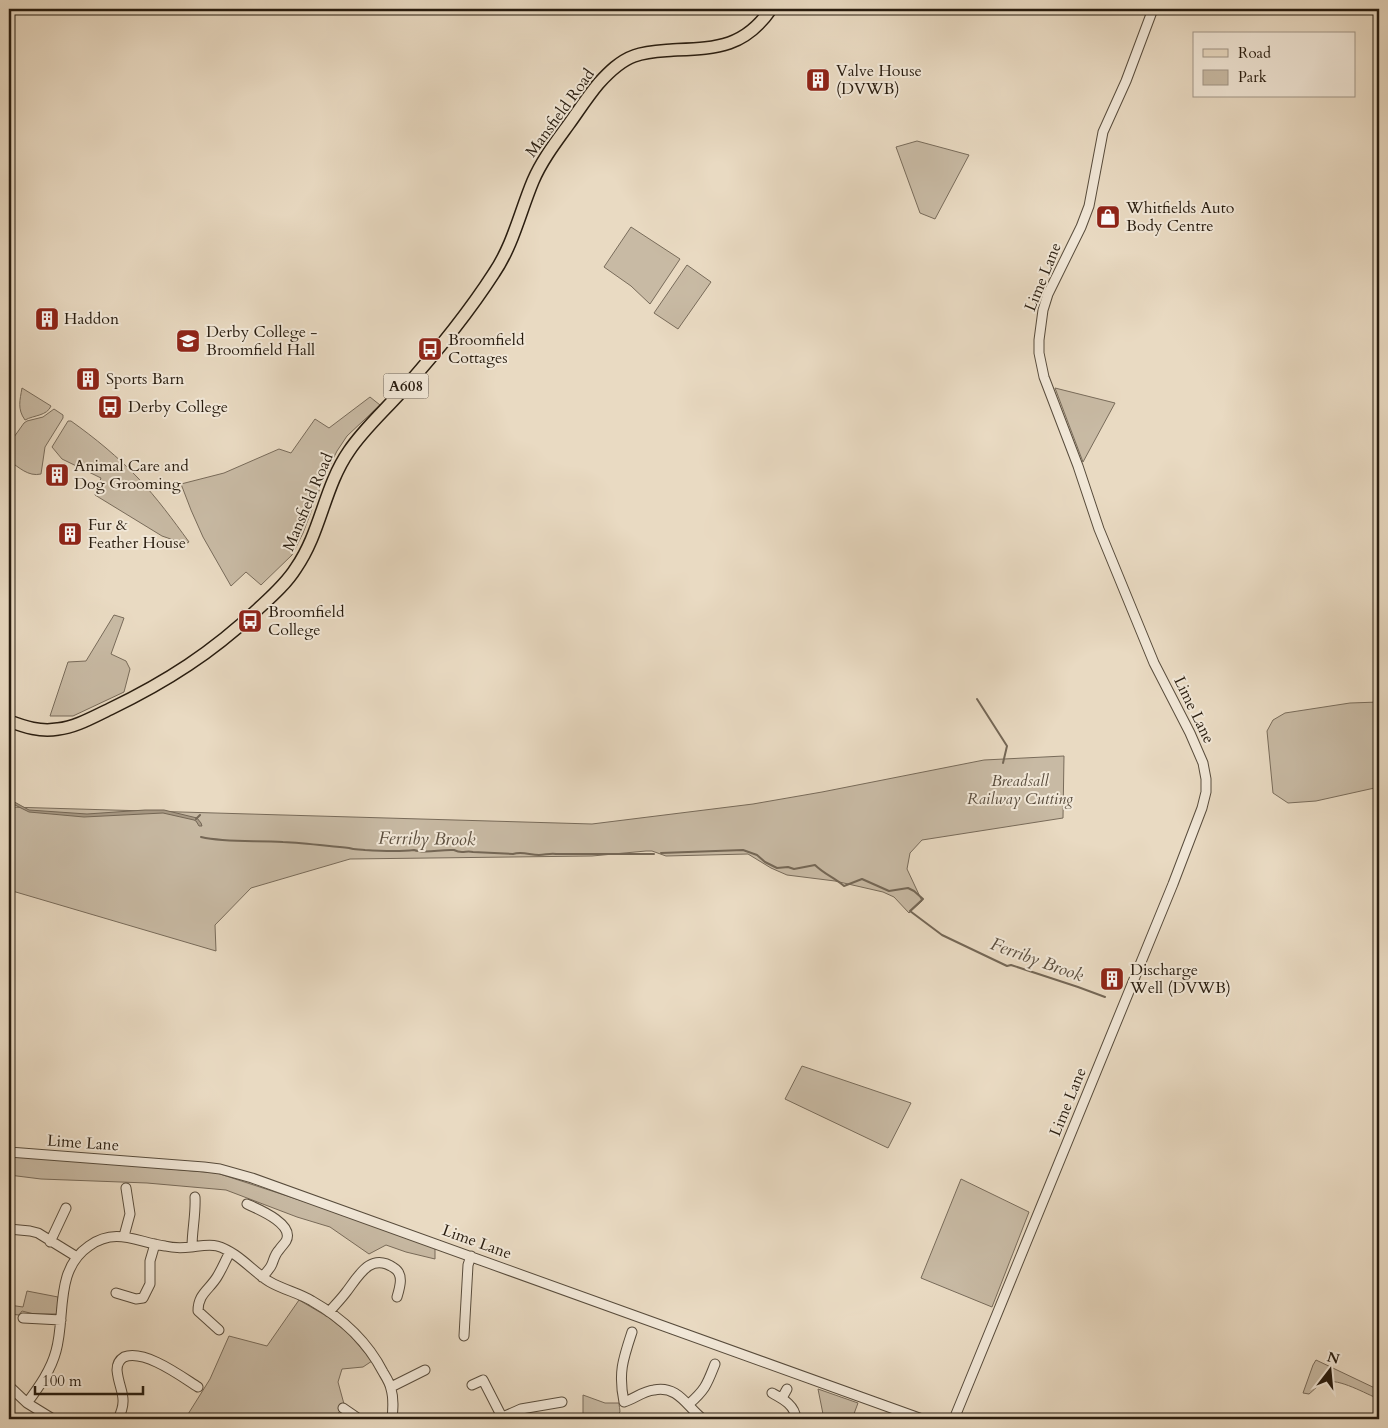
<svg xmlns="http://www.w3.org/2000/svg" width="1388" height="1428" viewBox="0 0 1388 1428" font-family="Cardo,serif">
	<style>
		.green { fill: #c8baa4; stroke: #786b5a }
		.water { fill: #a79985; stroke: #746756 }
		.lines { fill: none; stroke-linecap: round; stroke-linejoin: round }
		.stream { stroke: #746756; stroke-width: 2 }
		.minor-casing { stroke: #584c3c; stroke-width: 11 }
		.major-casing { stroke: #281c0f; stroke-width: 14 }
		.minor { stroke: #f1e7d7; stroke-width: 9 }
		.major { stroke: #e9dac2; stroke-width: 11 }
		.labels { text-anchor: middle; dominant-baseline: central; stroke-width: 4; stroke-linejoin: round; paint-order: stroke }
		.shield { fill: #f1e7d7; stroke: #64594b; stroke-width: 1 }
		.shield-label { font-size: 15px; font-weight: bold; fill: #281c0f }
		.poi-label { font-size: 16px; fill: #281c0f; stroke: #f1e7d7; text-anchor: start }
		.street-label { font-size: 16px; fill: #281c0f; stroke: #f1e7d7 }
		.park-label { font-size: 16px; font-style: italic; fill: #584b3c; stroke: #f1e7d7 }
		.water-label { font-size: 18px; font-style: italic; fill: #5b4e3e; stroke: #f1e7d7 }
	</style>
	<rect width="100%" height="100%" fill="#e9dac2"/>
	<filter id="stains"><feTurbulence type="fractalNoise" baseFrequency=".004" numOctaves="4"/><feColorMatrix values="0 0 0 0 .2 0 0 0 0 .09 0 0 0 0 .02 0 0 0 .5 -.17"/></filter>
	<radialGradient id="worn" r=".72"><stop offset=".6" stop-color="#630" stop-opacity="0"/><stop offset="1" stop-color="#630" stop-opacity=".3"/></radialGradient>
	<path class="green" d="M 917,141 L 969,155 L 935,219 L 920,213 L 896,147 Z
		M 631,227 L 680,259 L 650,304 L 631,286 L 604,267 Z
		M 687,265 L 711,282 L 678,329 L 654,313 Z
		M 22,388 L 51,406 C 47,416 34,415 25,420 C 17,409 20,400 22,388 Z
		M 1055,388 L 1115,403 L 1083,462 Z
		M 370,397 L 380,405 L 347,436 L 337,451 L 325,475 L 303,533 L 292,555 L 261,585 L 246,572 L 231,586 L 203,537 L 191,510 L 181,484 L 224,473 L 279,449 L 291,453 L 315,419 L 329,428 Z
		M 54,409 L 63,415 L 63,418 L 45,447 L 41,474 C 28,477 19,467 9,461 L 9,444 L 24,423 L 27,421 L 43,417 Z
		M 68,421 L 71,421 C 95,438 118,457 138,478 C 157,498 173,520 189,542 L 185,544 L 162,536 L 95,495 L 101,478 L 62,459 L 52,447 Z
		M 114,615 L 124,618 L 111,654 L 126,661 L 130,669 L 124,692 L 73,716 L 50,716 L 68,662 L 86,661 Z
		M 1379,702 L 1379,787 L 1316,801 L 1288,803 L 1273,793 L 1267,731 L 1273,720 L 1285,713 L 1350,703 Z
		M 1064,756 L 1063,818 L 922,840 L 910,853 L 907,869 L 922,901 L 909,913 L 894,897 L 883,892 L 835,881 L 787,875 L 771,868 L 748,854 L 666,856 L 652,851 L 646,851 L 592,856 L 350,859 L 251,888 L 215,925 L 216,951 L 9,890 L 9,807 L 592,824 L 753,804 L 822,792 L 984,760 Z
		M 802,1066 L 911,1103 L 888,1148 L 785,1099 Z
		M 9,1155 L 217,1173 L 333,1211 L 435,1247 L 435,1259 L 406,1252 L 386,1245 L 369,1254 L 330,1227 L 297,1217 L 226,1190 L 147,1183 L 41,1179 L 9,1175 Z
		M 961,1179 L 1029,1212 L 992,1307 L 921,1278 Z
		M 27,1291 L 58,1297 L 57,1314 L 34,1314 L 22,1311 L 19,1315 L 9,1314 L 9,1305 L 23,1307 Z
		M 299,1300 L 328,1317 L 349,1334 L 372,1361 L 363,1367 L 342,1369 L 338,1382 L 344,1404 L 338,1414 L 325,1417 L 322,1419 L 185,1419 L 210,1379 L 229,1336 L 267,1346 Z
		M 1316,1360 L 1379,1390 L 1379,1399 C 1366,1394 1339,1378 1325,1382 C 1319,1384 1314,1390 1309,1394 L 1303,1393 L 1313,1365 Z
		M 818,1389 L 858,1403 L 852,1419 L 824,1419 Z
		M 583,1395 L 605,1403 L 619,1403 C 619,1405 620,1410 620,1412 C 615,1422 592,1419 583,1419 Z"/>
	<path class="water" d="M 9,799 L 29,810 L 87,814 L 145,810 L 164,810 L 197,818 L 201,823 L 202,826 L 199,826 L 196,821 L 194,820 L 163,813 L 84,817 L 29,812 L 9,802 Z"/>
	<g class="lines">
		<path class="stream" d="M 977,699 L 1007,746 L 1003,763
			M 196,819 L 200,815
			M 201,837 C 227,843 256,840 283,842 C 305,843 327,846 349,848 C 355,850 359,849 365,850 C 381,851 397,852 414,850 C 425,854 441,849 454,850 C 456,851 460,852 462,852 C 466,852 468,851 473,852 L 513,854 C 522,851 530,855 539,855 C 545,855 550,853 556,854 L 654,854
			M 661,853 L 743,850 L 757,855 L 765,862 L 777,868 L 788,867 L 794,869 L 815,865 C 824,874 835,878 844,886 L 862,879 L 889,891 L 908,888 L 914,891 L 923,899 L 910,911 L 942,935 L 1007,966 L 1011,965 L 1078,987 L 1105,997"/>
		<defs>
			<path id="minor" d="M 9,1152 L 204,1167 L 220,1169 L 252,1178 L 922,1419
				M 247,1204 C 258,1209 295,1224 286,1241 C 284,1244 281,1247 279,1250 C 275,1254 274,1259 272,1264 C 270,1269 266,1273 262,1277
				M 9,1229 L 30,1231 L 38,1233 L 77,1257
				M 124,1236 L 130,1214 L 126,1188
				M 50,1242 L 66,1208
				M 192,1247 C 192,1230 196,1214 195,1197
				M 116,1293 L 136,1299 L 143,1298 L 150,1284 L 150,1261 L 155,1244
				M 329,1312 C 335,1305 342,1298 347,1291 C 359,1275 371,1252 394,1268 C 404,1274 400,1287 397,1297
				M 23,1318 L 61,1320
				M 219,1330 L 198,1311 C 198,1294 209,1290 217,1277 C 222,1269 225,1261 230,1252
				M 632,1332 C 623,1359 618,1373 624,1402 C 634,1399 643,1391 654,1390 C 678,1385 687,1407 703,1419
				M 464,1336 L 468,1265 L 471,1256
				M 472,1385 L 483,1380 L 502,1417
				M 9,1386 L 27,1403 L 53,1419
				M 391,1387 L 425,1370
				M 772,1393 C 783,1399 795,1405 796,1419
				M 782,1398 L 787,1389
				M 27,1403 C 39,1387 51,1370 56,1351 C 66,1316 54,1270 89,1246 C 116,1227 136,1242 165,1246 C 173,1248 182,1248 191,1247 C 200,1246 209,1244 217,1246 C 238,1252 253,1272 270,1282 C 284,1290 299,1293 312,1301 C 342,1318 367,1341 383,1372 C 386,1377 390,1383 391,1389 C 394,1399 393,1409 392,1419
				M 689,1404 C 706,1389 707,1384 715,1364
				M 343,1408 L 359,1419
				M 118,1419 C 129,1397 119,1391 117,1370 C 117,1364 119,1360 124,1357 C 145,1349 182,1377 198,1387
				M 498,1419 L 521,1409 L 562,1402
				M 954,1419 L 1173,884 L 1202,808 L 1206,792 L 1206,779 L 1203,763 L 1190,733 L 1154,663 L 1099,529 L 1078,466 L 1044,377 L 1039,353 L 1039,340 L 1043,310 L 1048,294 L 1081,227 L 1089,206 L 1103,132 L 1126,81 L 1153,9"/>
			<path id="major" d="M 9,721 C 25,727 40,732 58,729 C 76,727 93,717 110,709 C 166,682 213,652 258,609 C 271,597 286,584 296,568 C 321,532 324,487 349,451 C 363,430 383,412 401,392 C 434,355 467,315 494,273 C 513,245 520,212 533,181 C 542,160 556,142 569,124 C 579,110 588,96 599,83 C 609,72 620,61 634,56 C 647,51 660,51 673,50 C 716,48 744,48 771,9"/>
		</defs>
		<use href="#minor" class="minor-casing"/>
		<use href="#major" class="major-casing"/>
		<use href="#minor" class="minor"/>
		<use href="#major" class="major"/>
	</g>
	<defs>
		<symbol id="building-square" viewBox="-11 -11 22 22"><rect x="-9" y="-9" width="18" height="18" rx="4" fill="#8f2418" stroke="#f1e7d7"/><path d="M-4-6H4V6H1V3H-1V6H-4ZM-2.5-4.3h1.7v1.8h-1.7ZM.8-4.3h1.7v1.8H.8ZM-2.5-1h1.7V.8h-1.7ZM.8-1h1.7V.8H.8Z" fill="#fff"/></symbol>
		<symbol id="shop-square" viewBox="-11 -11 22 22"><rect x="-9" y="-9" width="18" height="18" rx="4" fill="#8f2418" stroke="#f1e7d7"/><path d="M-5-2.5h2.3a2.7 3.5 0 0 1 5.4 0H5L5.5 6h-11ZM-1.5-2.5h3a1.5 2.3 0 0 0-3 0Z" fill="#fff"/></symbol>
		<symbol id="university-square" viewBox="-11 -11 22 22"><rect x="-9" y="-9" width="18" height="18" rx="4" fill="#8f2418" stroke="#f1e7d7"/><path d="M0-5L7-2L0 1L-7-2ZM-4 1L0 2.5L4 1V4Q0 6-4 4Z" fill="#fff"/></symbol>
		<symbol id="bus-square" viewBox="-11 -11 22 22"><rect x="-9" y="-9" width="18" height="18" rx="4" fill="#8f2418" stroke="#f1e7d7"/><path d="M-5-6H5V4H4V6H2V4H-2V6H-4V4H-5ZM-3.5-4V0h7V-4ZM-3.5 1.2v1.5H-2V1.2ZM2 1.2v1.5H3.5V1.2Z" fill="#fff"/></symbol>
	</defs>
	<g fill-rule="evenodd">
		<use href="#building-square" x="804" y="66" width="28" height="28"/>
		<use href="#shop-square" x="1094" y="203" width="28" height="28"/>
		<use href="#building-square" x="33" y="305" width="28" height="28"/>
		<use href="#university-square" x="174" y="327" width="28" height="28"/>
		<use href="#bus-square" x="416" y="335" width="28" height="28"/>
		<use href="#building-square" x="74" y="365" width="28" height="28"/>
		<use href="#bus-square" x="96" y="393" width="28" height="28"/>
		<use href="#building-square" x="43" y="461" width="28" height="28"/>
		<use href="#building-square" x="56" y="520" width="28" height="28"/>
		<use href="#bus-square" x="236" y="607" width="28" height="28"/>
		<use href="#building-square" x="1098" y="965" width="28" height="28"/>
	</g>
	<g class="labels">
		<rect class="shield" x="383.5" y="373.5" width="45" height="25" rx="4"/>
		<g class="shield-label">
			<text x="406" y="386">A608</text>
		</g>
		<g class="poi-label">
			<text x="836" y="71">Valve House<tspan x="836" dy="18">(DVWB)</tspan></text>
			<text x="1126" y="208">Whitfields Auto<tspan x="1126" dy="18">Body Centre</tspan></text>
			<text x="64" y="319">Haddon</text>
			<text x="206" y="332">Derby College -<tspan x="206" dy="18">Broomfield Hall</tspan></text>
			<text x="448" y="340">Broomfield<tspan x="448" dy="18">Cottages</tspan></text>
			<text x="106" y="379">Sports Barn</text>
			<text x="128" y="407">Derby College</text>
			<text x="74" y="466">Animal Care and<tspan x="74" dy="18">Dog Grooming</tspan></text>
			<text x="88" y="525">Fur &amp;<tspan x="88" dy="18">Feather House</tspan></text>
			<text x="268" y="612">Broomfield<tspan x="268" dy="18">College</tspan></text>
			<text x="1130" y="970">Discharge<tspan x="1130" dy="18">Well (DVWB)</tspan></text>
		</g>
		<g class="street-label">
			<text transform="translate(560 113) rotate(-54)">Mansfield Road</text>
			<text transform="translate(1043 277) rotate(-68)">Lime Lane</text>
			<text transform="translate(308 502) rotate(-67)">Mansfield Road</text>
			<text transform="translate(1194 710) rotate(64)">Lime Lane</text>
			<text transform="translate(1068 1102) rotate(-68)">Lime Lane</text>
			<text transform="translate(83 1143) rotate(4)">Lime Lane</text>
			<text transform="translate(477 1242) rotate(20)">Lime Lane</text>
		</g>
		<g class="park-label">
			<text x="1020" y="781">Breadsall<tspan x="1020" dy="18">Railway Cutting</tspan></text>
		</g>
		<g class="water-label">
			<text transform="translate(427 839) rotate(1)">Ferriby Brook</text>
			<text transform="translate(1037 960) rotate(20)">Ferriby Brook</text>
		</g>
	</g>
	<rect width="1388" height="1428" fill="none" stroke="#e9dac2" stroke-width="30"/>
	<rect x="10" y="10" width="1368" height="1408" fill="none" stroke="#281c0f" stroke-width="2.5"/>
	<rect x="15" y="15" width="1358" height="1398" fill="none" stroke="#281c0f"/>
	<rect x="1193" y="32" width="162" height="65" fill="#f1e7d7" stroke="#a19687"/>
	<rect x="1203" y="49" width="25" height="8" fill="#e9dac2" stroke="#a19687"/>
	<text x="1238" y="58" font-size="15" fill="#281c0f">Road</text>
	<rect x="1203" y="70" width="25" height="15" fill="#c8baa4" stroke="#a19687"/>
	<text x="1238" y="82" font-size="15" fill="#281c0f">Park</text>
	<g transform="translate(1330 1370) rotate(16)" stroke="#f1e7d7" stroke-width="4" paint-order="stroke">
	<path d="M0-4L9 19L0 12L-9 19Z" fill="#281c0f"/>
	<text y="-8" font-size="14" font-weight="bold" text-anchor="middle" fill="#281c0f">N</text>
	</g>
	<path d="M35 1386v8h108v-8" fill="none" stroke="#281c0f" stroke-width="2.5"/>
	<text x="42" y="1386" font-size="15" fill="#281c0f" stroke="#f1e7d7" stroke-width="4" paint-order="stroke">100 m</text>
	<rect width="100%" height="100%" filter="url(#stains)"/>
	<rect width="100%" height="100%" fill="url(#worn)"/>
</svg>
